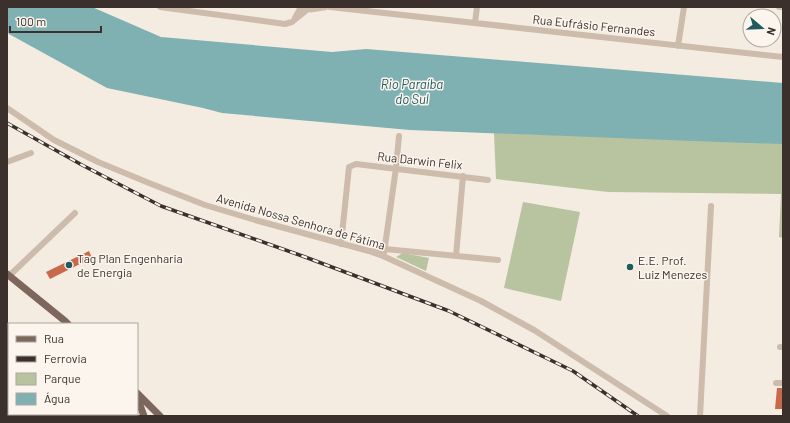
<svg xmlns="http://www.w3.org/2000/svg" width="790" height="423" viewBox="0 0 790 423" font-family="Barlow,sans-serif">
	<style>
		.green { fill: #b8c4a0 }
		.water { fill: #7fb0b2 }
		.building { fill: #c8694b }
		.lines { fill: none; stroke-linecap: round; stroke-linejoin: round }
		.minor { stroke: #cdbbac; stroke-width: 6 }
		.major { stroke: #7d675c; stroke-width: 7 }
		.highway { stroke: #5c4a42; stroke-width: 9 }
		.rail-casing { stroke: #3b302b; stroke-width: 3.5 }
		.rail { stroke: #fbf5ee; stroke-width: 2; stroke-dasharray: 6; stroke-linecap: butt }
		.poi-dot { fill: #1f5a5e; stroke: #fbf5ee; stroke-width: 1.5 }
		.labels { text-anchor: middle; dominant-baseline: central; stroke-width: 3; stroke-linejoin: round; paint-order: stroke }
		.street-label { font-size: 12px; fill: #3b302b; stroke: #fbf5ee }
		.poi-label { font-size: 12px; fill: #3b302b; stroke: #fbf5ee; text-anchor: start }
		.water-label { font-size: 13px; font-style: italic; fill: #1f5a5e; stroke: #fbf5ee }
	</style>
	<rect width="100%" height="100%" fill="#f4ebe1"/>
	<path class="green" d="M 494,133 L 783,143 L 783,238 L 779,237 L 781,194 L 608,192 L 496,179 Z
		M 523,202 L 580,212 L 561,301 L 504,288 Z
		M 403,253 L 429,258 L 426,271 L 396,257 Z"/>
	<path class="water" d="M 7,7 L 92,7 L 161,37 L 332,52 L 366,49 L 783,83 L 783,144 L 719,142 L 410,130 L 222,113 L 203,108 L 107,88 L 9,34 L 7,31 Z"/>
	<path class="building" d="M 89,251 L 92,258 L 50,279 L 46,272 Z
		M 777,388 L 783,388 L 783,409 L 775,409 Z"/>
	<g class="lines">
		<path class="minor" d="M 160,7 L 285,24 L 292,22 L 308,9
			M 306,7 C 309,10 313,10 317,7
			M 330,7 L 783,57
			M 779,7 L 783,7
			M 314,9 L 326,7
			M 295,18 L 301,7
			M 475,23 L 477,7
			M 678,46 L 684,7
			M 7,108 L 54,140 L 98,162 L 149,183 L 205,205 L 255,220 L 369,251 L 383,256 L 481,301 L 534,330 L 667,416
			M 7,162 L 31,153
			M 341,244 L 349,167 L 356,164 L 488,180
			M 371,251 L 385,249 L 498,260
			M 384,253 L 396,168 L 399,136
			M 456,256 L 463,176
			M 9,276 L 75,213
			M 780,347 L 783,347
			M 776,383 L 783,383
			M 700,416 L 711,206"/>
		<path class="major" d="M 7,274 L 65,321 L 68,324
			M 137,393 L 160,416
			M 137,397 L 144,416"/>
		<path class="highway" d="M 7,349 L 9,351
			M 7,360 L 9,363
			M 44,414 L 45,416
			M 54,414 L 56,416"/>
		<defs>
			<path id="rail" d="M 7,123 L 82,165 L 161,206 L 305,257 L 449,311 L 573,371 L 638,416"/>
		</defs>
		<use href="#rail" class="rail-casing"/>
		<use href="#rail" class="rail"/>
	</g>
	<g class="poi-dot">
		<circle cx="69" cy="265" r="4"/>
		<circle cx="630" cy="267" r="4"/>
	</g>
	<g class="labels">
		<g class="street-label">
			<text transform="translate(594 25) rotate(6)">Rua Eufrásio Fernandes</text>
			<text transform="translate(420 160) rotate(6)">Rua Darwin Felix</text>
			<text transform="translate(301 221) rotate(16)">Avenida Nossa Senhora de Fátima</text>
		</g>
		<g class="poi-label">
			<text x="77" y="258">Tag Plan Engenharia<tspan x="77" dy="14">de Energia</tspan></text>
			<text x="638" y="260">E.E. Prof.<tspan x="638" dy="14">Luiz Menezes</tspan></text>
		</g>
		<g class="water-label">
			<text x="412" y="84">Rio Paraíba<tspan x="412" dy="15">do Sul</tspan></text>
		</g>
	</g>
	<rect width="790" height="423" fill="none" stroke="#3b302b" stroke-width="16"/>
	<rect x="8" y="323" width="130" height="92" fill="#fbf5ee" stroke="#aea6a0"/>
	<rect x="16" y="336" width="20" height="6" fill="#7d675c" stroke="#aea6a0"/>
	<text x="44" y="343" font-size="12" fill="#3b302b">Rua</text>
	<rect x="16" y="356" width="20" height="6" fill="#3b302b" stroke="#aea6a0"/>
	<text x="44" y="363" font-size="12" fill="#3b302b">Ferrovia</text>
	<rect x="16" y="373" width="20" height="12" fill="#b8c4a0" stroke="#aea6a0"/>
	<text x="44" y="383" font-size="12" fill="#3b302b">Parque</text>
	<rect x="16" y="393" width="20" height="12" fill="#7fb0b2" stroke="#aea6a0"/>
	<text x="44" y="403" font-size="12" fill="#3b302b">Água</text>
	<g transform="translate(762 28) rotate(109)"><circle r="19" fill="#fbf5ee" stroke="#aea6a0"/>
	<path d="M0-3L7 15L0 10L-7 15Z" fill="#1f5a5e"/>
	<text y="-6" font-size="11" font-weight="bold" text-anchor="middle" fill="#3b302b">N</text>
	</g>
	<path d="M10 26v6h91v-6" fill="none" stroke="#3b302b" stroke-width="2"/>
	<text x="16" y="26" font-size="12" fill="#3b302b" stroke="#fbf5ee" stroke-width="3" paint-order="stroke">100 m</text>
</svg>
